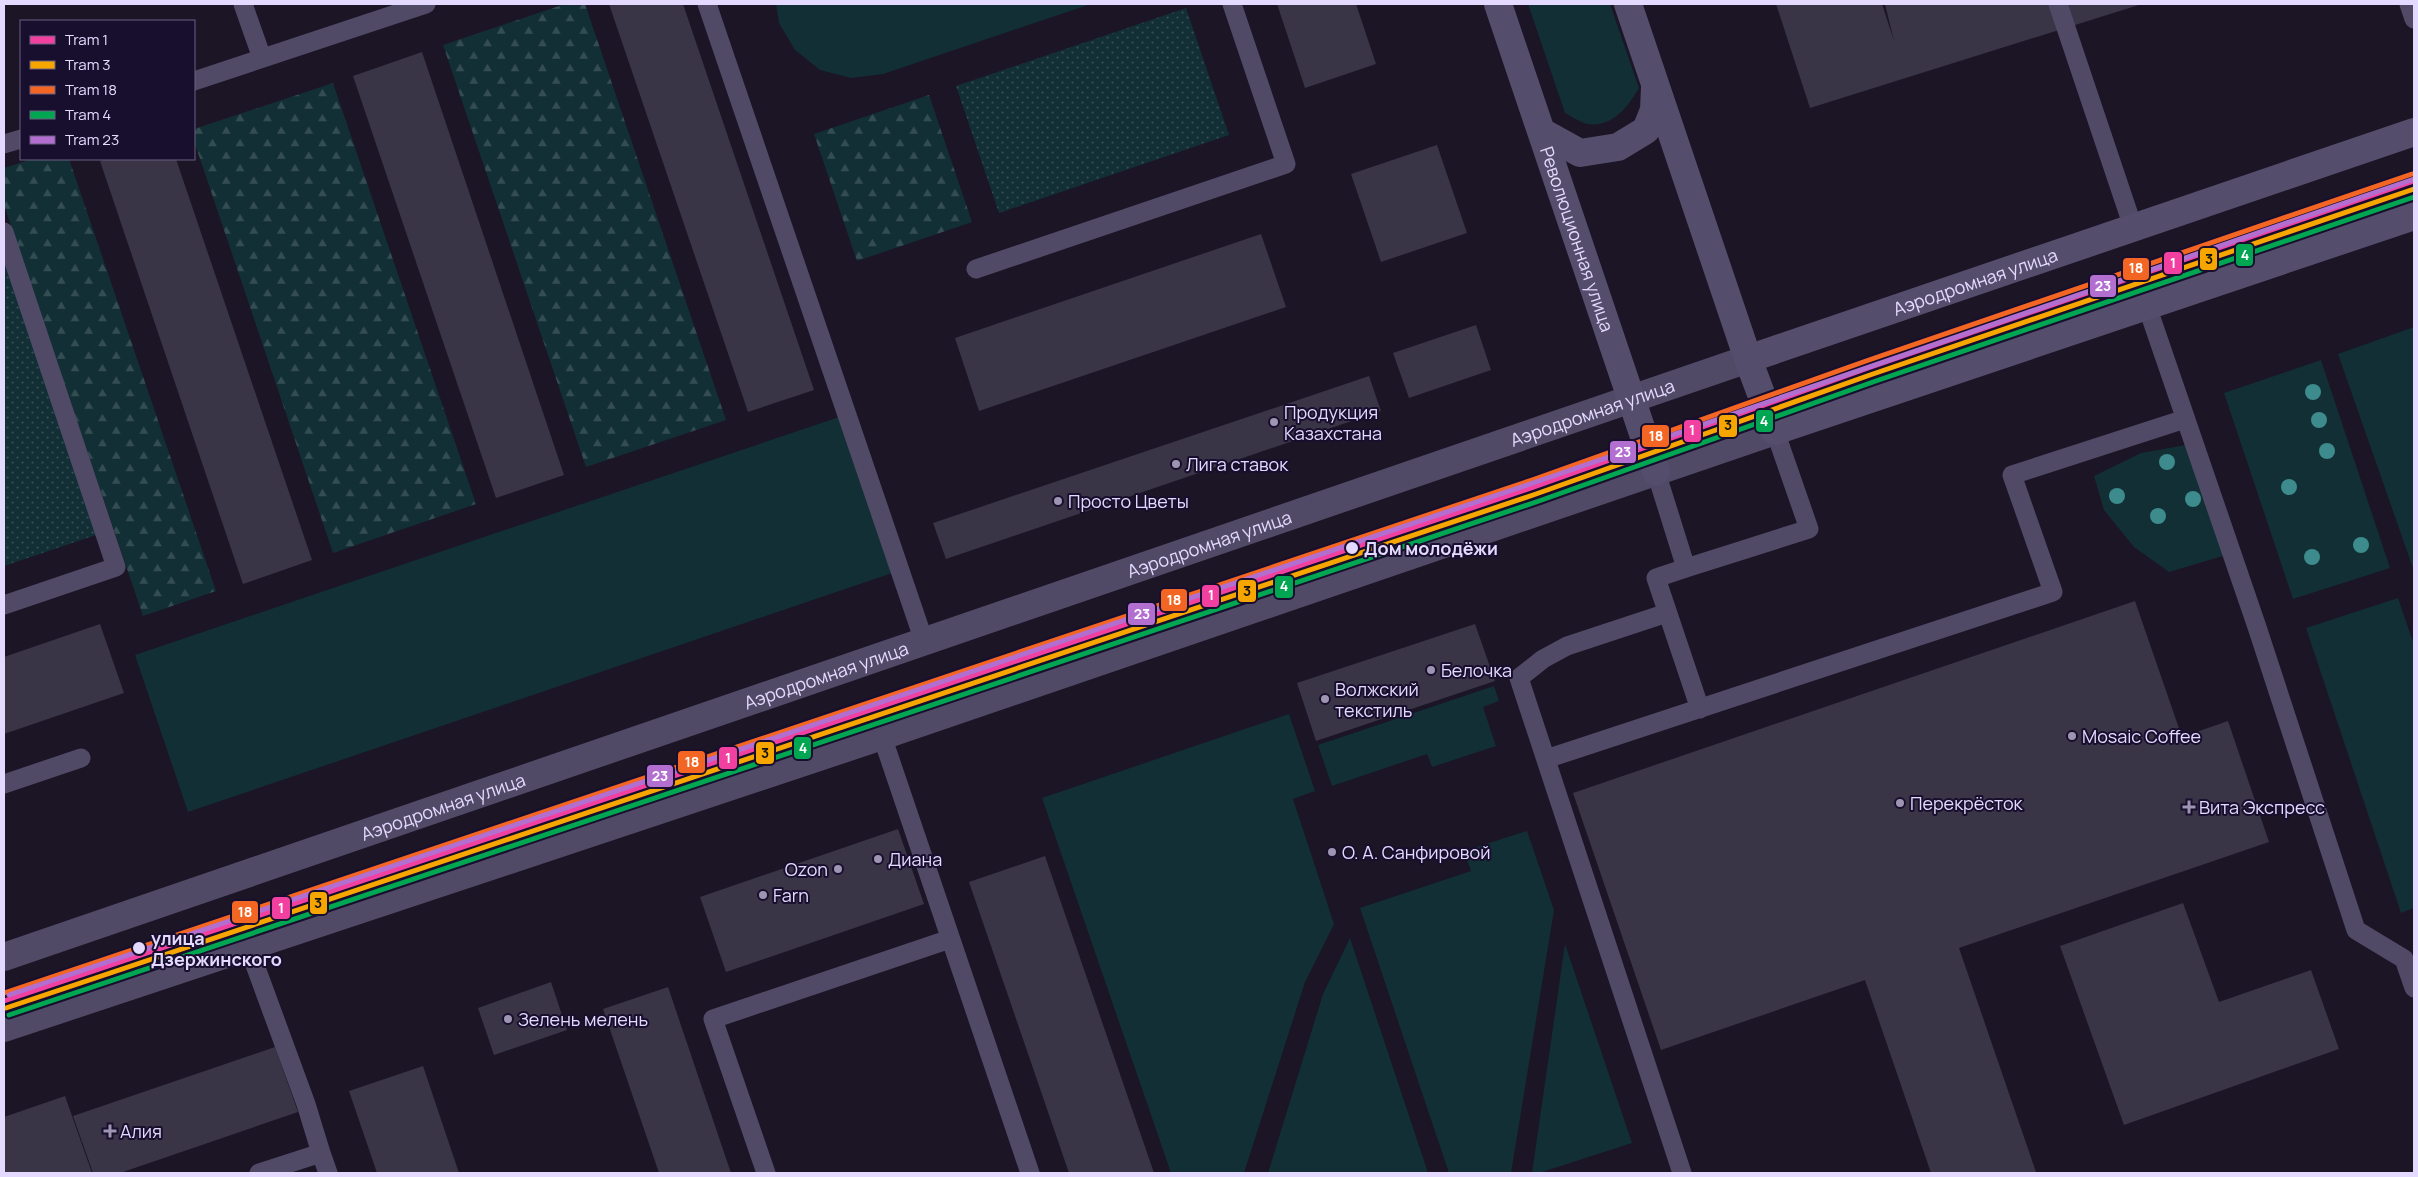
<svg xmlns="http://www.w3.org/2000/svg" width="2418" height="1177" viewBox="0 0 2418 1177" font-family="Manrope,sans-serif">
	<style>
		.grass { fill: #122f35 }
		.forest { fill: url(#forest-firs) }
		.park { fill: url(#park-dots) }
		.building { fill: #3a3447 }
		.lines { fill: none; stroke-linecap: round; stroke-linejoin: round }
		.service { stroke: #504a67; stroke-width: 19 }
		.tertiary { stroke: #504a67; stroke-width: 28 }
		.secondary { stroke: #544d6c; stroke-width: 28 }
		.tram-1-casing { stroke: #180e2d; stroke-width: 9 }
		.tram-2-casing { stroke: #180e2d; stroke-width: 9 }
		.tram-3-casing { stroke: #180e2d; stroke-width: 9 }
		.tram-4-casing { stroke: #180e2d; stroke-width: 9 }
		.tram-5-casing { stroke: #180e2d; stroke-width: 9 }
		.tram-1 { stroke: #f240a1; stroke-width: 5 }
		.tram-2 { stroke: #f7a600; stroke-width: 5 }
		.tram-3 { stroke: #f26522; stroke-width: 5 }
		.tram-4 { stroke: #00a651; stroke-width: 5 }
		.tram-5 { stroke: #b36fd0; stroke-width: 5 }
		.tree { fill: #3d8b8c }
		.poi-dot { fill: #9e95b3; stroke: #180e2d; stroke-width: 2 }
		.stop-dot { fill: #e4daff; stroke: #180e2d; stroke-width: 2 }
		.labels { text-anchor: middle; dominant-baseline: central; stroke-width: 4; stroke-linejoin: round; paint-order: stroke }
		.street-label { font-size: 18px; fill: #e4daff; stroke: #180e2d }
		.poi-label { font-size: 18px; fill: #e4daff; stroke: #180e2d; text-anchor: start }
		.stop-label { font-size: 18px; font-weight: bold; fill: #e4daff; stroke: #180e2d; text-anchor: start }
		.line-badge { stroke: #180e2d; stroke-width: 2 }
		.badge-label { font-size: 14px; text-anchor: middle; font-weight: bold; fill: #fff }
		.pale-badge-label { font-size: 14px; text-anchor: middle; font-weight: bold; fill: #111 }
	</style>
	<defs>
		<pattern id="forest-firs" width="22" height="20" patternUnits="userSpaceOnUse" patternTransform="scale(1.25)"><rect width="22" height="20" fill="#122f35"/><path d="M5 1l3.5 6h-7zM16 11l3.5 6h-7z" fill="#344d53"/></pattern>
		<pattern id="park-dots" width="8" height="8" patternUnits="userSpaceOnUse" patternTransform="scale(1.25)"><rect width="8" height="8" fill="#122f35"/><path d="M2 2h.1M6 6h.1" fill="none" stroke="#344d53" stroke-width="1.8" stroke-linecap="round"/></pattern>
	</defs>
	<rect width="100%" height="100%" fill="#1b1526"/>
	<path class="grass" d="M 776,4 L 1091,4 L 883,74 L 851,78 L 820,70 L 795,50 L 779,23 Z
		M 1528,4 L 1610,4 L 1639,88 C 1628,107 1612,128 1587,124 C 1580,122 1571,116 1565,113 Z
		M 2414,327 L 2414,571 L 2338,354 Z
		M 2321,360 L 2390,568 L 2293,599 L 2224,393 Z
		M 851,413 L 904,569 L 188,812 L 135,655 Z
		M 2186,445 L 2233,553 L 2169,572 L 2134,547 L 2104,510 L 2094,476 L 2141,453 Z
		M 2398,598 L 2414,645 L 2414,908 L 2401,913 L 2306,628 Z
		M 1494,686 L 1499,701 L 1483,707 L 1496,746 L 1432,767 L 1427,754 L 1332,786 L 1318,745 Z
		M 1289,714 L 1315,791 L 1293,799 L 1334,924 L 1305,982 L 1244,1173 L 1171,1173 L 1042,798 Z
		M 1527,831 L 1554,910 L 1511,1173 L 1449,1173 L 1360,908 L 1471,871 L 1464,851 Z
		M 1350,938 L 1428,1173 L 1268,1173 L 1323,994 Z
		M 1565,944 L 1632,1143 L 1539,1173 L 1532,1173 Z"/>
	<path class="forest" d="M 565,4 L 585,4 L 726,420 L 586,467 L 443,45 Z
		M 333,83 L 476,504 L 333,553 L 194,141 L 194,129 Z
		M 929,95 L 972,222 L 857,261 L 814,134 Z
		M 32,159 L 69,159 L 216,591 L 143,616 L 4,205 L 4,168 Z"/>
	<path class="park" d="M 1186,8 L 1229,135 L 999,213 L 956,86 Z
		M 4,254 L 99,534 L 4,566 Z"/>
	<path class="building" d="M 609,4 L 683,4 L 814,390 L 748,412 Z
		M 1277,4 L 1356,4 L 1376,64 L 1305,88 Z
		M 1776,4 L 1882,4 L 1894,41 L 1885,4 L 2142,4 L 1810,108 Z
		M 422,52 L 564,475 L 496,498 L 353,76 Z
		M 1437,145 L 1467,233 L 1381,262 L 1351,174 Z
		M 108,159 L 176,159 L 312,560 L 243,584 L 100,161 Z
		M 1261,234 L 1286,307 L 979,411 L 955,338 Z
		M 1476,325 L 1491,370 L 1409,398 L 1393,353 Z
		M 1369,376 L 1381,411 L 946,559 L 933,523 Z
		M 2135,601 L 2182,737 L 2228,721 L 2269,842 L 1959,948 L 2036,1172 L 1931,1173 L 1865,980 L 1661,1050 L 1573,793 Z
		M 100,624 L 124,693 L 4,734 L 4,657 Z
		M 1475,624 L 1495,681 L 1316,741 L 1297,683 Z
		M 898,829 L 924,904 L 726,972 L 700,897 Z
		M 1045,856 L 1154,1173 L 1069,1173 L 969,882 Z
		M 2183,903 L 2219,1002 L 2311,970 L 2339,1049 L 2124,1125 L 2060,946 Z
		M 551,982 L 567,1030 L 494,1055 L 478,1008 Z
		M 668,987 L 731,1173 L 659,1173 L 603,1009 Z
		M 275,1047 L 298,1112 L 120,1173 L 93,1173 L 73,1116 Z
		M 423,1066 L 459,1173 L 377,1173 L 349,1091 Z
		M 65,1096 L 92,1173 L 4,1173 L 4,1117 Z"/>
	<g class="lines">
		<path class="service" d="M 243,4 L 262,58
			M 707,4 L 924,641
			M 2058,4 L 2133,227
			M 2409,4 L 2414,19
			M 194,81 L 426,4
			M 4,144 L 21,139
			M 4,232 L 116,567 L 4,605
			M 976,269 L 1286,164 L 1232,4
			M 2147,306 L 2257,627 L 2356,930 L 2404,959 L 2414,988
			M 1656,472 L 1686,568 L 1809,529 L 1775,431
			M 1686,568 L 1656,578 L 1700,709
			M 1667,613 L 1567,646 L 1543,659 L 1519,678 L 1682,1173
			M 882,736 L 1030,1173
			M 1546,759 L 2053,592 L 2012,475 L 2185,419
			M 4,784 L 81,758
			M 248,946 L 306,1104 L 321,1153
			M 259,1173 L 321,1153 L 328,1173
			M 766,1173 L 713,1019 L 950,939"/>
		<g class="tertiary">
			<path id="s1" d="M 4,957 L 1748,359"/>
			<path d="M 4,1028 L 882,736 L 1775,431"/>
		</g>
		<g class="secondary">
			<path id="s2" d="M 1498,4 L 1656,472"/>
			<path d="M 1628,4 L 1748,359 L 1775,431 L 2414,216"/>
			<path d="M 1542,132 L 1580,153 L 1618,147 L 1646,130 L 1654,110 L 1655,88"/>
			<path id="s3" d="M 1748,359 L 2414,132"/>
		</g>
		<defs>
			<path id="tram-1" d="M 4,1001 L 1534,487 L 1868,368 L 2414,181"/>
			<path id="tram-2" d="M 6,1008 L 1536,494 L 1870,375 L 2414,189"/>
			<path id="tram-3" d="M 4,993 L 1532,480 L 1866,361 L 2412,174"/>
			<path id="tram-4" d="M 9,1015 L 1539,501 L 1873,382 L 2414,197"/>
			<path id="tram-5" d="M 9,995 L 1533,483 L 2414,179"/>
		</defs>
		<use href="#tram-1" class="tram-1-casing"/>
		<use href="#tram-2" class="tram-2-casing"/>
		<use href="#tram-3" class="tram-3-casing"/>
		<use href="#tram-4" class="tram-4-casing"/>
		<use href="#tram-5" class="tram-5-casing"/>
		<use href="#tram-1" class="tram-1"/>
		<use href="#tram-2" class="tram-2"/>
		<use href="#tram-3" class="tram-3"/>
		<use href="#tram-4" class="tram-4"/>
		<use href="#tram-5" class="tram-5"/>
	</g>
	<g class="tree">
		<circle cx="2313" cy="392" r="8"/>
		<circle cx="2319" cy="420" r="8"/>
		<circle cx="2327" cy="451" r="8"/>
		<circle cx="2167" cy="462" r="8"/>
		<circle cx="2289" cy="487" r="8"/>
		<circle cx="2117" cy="496" r="8"/>
		<circle cx="2193" cy="499" r="8"/>
		<circle cx="2158" cy="516" r="8"/>
		<circle cx="2361" cy="545" r="8"/>
		<circle cx="2312" cy="557" r="8"/>
	</g>
	<g class="poi-dot">
		<circle cx="1274" cy="422" r="5"/>
		<circle cx="1176" cy="464" r="5"/>
		<circle cx="1058" cy="501" r="5"/>
		<circle cx="1431" cy="670" r="5"/>
		<circle cx="1325" cy="699" r="5"/>
		<circle cx="2072" cy="736" r="5"/>
		<circle cx="1900" cy="803" r="5"/>
		<path d="M2186.5 799.5h5v5h5v5h-5v5h-5v-5h-5v-5h5z"/>
		<circle cx="1332" cy="852" r="5"/>
		<circle cx="878" cy="859" r="5"/>
		<circle cx="838" cy="869" r="5"/>
		<circle cx="763" cy="895" r="5"/>
		<circle cx="508" cy="1019" r="5"/>
		<path d="M107.5 1123.5h5v5h5v5h-5v5h-5v-5h-5v-5h5z"/>
	</g>
	<g class="stop-dot">
		<circle cx="1352" cy="548" r="7"/>
		<circle cx="139" cy="948" r="7"/>
	</g>
	<g class="labels">
		<g class="street-label">
			<text stroke="none"><textPath href="#s2" startOffset="248">Революционная улица</textPath></text>
			<text stroke="none"><textPath href="#s3" startOffset="240">Аэродромная улица</textPath></text>
			<text stroke="none"><textPath href="#s1" startOffset="1679">Аэродромная улица</textPath></text>
			<text stroke="none"><textPath href="#s1" startOffset="1274">Аэродромная улица</textPath></text>
			<text stroke="none"><textPath href="#s1" startOffset="869">Аэродромная улица</textPath></text>
			<text stroke="none"><textPath href="#s1" startOffset="464">Аэродромная улица</textPath></text>
		</g>
		<g class="poi-label">
			<text x="1284" y="412">Продукция<tspan x="1284" dy="21">Казахстана</tspan></text>
			<text x="1186" y="464">Лига ставок</text>
			<text x="1068" y="501">Просто Цветы</text>
			<text x="1441" y="670">Белочка</text>
			<text x="1335" y="689">Волжский<tspan x="1335" dy="21">текстиль</tspan></text>
			<text x="2082" y="736">Mosaic Coffee</text>
			<text x="1910" y="803">Перекрёсток</text>
			<text x="2199" y="807">Вита Экспресс</text>
			<text x="1342" y="852">О. А. Санфировой</text>
			<text x="888" y="859">Диана</text>
			<text x="828" y="869" text-anchor="end">Ozon</text>
			<text x="773" y="895">Farn</text>
			<text x="518" y="1019">Зелень мелень</text>
			<text x="120" y="1131">Алия</text>
		</g>
		<g class="stop-label">
			<text x="1364" y="548">Дом молодёжи</text>
			<text x="151" y="938">улица<tspan x="151" dy="21">Дзержинского</tspan></text>
		</g>
	</g>
	<g class="line-badge">
		<rect x="2235" y="243" width="19" height="24" rx="5" fill="#00a651"/>
		<rect x="2199" y="247" width="19" height="24" rx="5" fill="#f7a600"/>
		<rect x="2163" y="251" width="20" height="24" rx="5" fill="#f240a1"/>
		<rect x="2122" y="257" width="28" height="24" rx="5" fill="#f26522"/>
		<rect x="2089" y="274" width="28" height="24" rx="5" fill="#b36fd0"/>
		<rect x="1755" y="409" width="19" height="24" rx="5" fill="#00a651"/>
		<rect x="1718" y="414" width="20" height="24" rx="5" fill="#f7a600"/>
		<rect x="1683" y="419" width="19" height="24" rx="5" fill="#f240a1"/>
		<rect x="1641" y="424" width="29" height="24" rx="5" fill="#f26522"/>
		<rect x="1609" y="440" width="28" height="24" rx="5" fill="#b36fd0"/>
		<rect x="1274" y="575" width="20" height="24" rx="5" fill="#00a651"/>
		<rect x="1237" y="579" width="20" height="24" rx="5" fill="#f7a600"/>
		<rect x="1201" y="584" width="19" height="24" rx="5" fill="#f240a1"/>
		<rect x="1160" y="588" width="28" height="24" rx="5" fill="#f26522"/>
		<rect x="1127" y="602" width="29" height="24" rx="5" fill="#b36fd0"/>
		<rect x="793" y="736" width="19" height="24" rx="5" fill="#00a651"/>
		<rect x="755" y="741" width="20" height="24" rx="5" fill="#f7a600"/>
		<rect x="718" y="746" width="20" height="24" rx="5" fill="#f240a1"/>
		<rect x="677" y="750" width="29" height="24" rx="5" fill="#f26522"/>
		<rect x="646" y="764" width="28" height="24" rx="5" fill="#b36fd0"/>
		<rect x="309" y="891" width="19" height="24" rx="5" fill="#f7a600"/>
		<rect x="271" y="896" width="20" height="24" rx="5" fill="#f240a1"/>
		<rect x="231" y="900" width="28" height="24" rx="5" fill="#f26522"/>
	</g>
	<g class="badge-label">
		<text x="2245" y="260">4</text>
		<text x="2173" y="268">1</text>
		<text x="2136" y="273">18</text>
		<text x="2103" y="291">23</text>
		<text x="1764" y="426">4</text>
		<text x="1692" y="435">1</text>
		<text x="1656" y="441">18</text>
		<text x="1623" y="457">23</text>
		<text x="1284" y="591">4</text>
		<text x="1211" y="600">1</text>
		<text x="1174" y="605">18</text>
		<text x="1142" y="619">23</text>
		<text x="803" y="753">4</text>
		<text x="728" y="763">1</text>
		<text x="692" y="767">18</text>
		<text x="660" y="781">23</text>
		<text x="281" y="913">1</text>
		<text x="245" y="917">18</text>
	</g>
	<g class="pale-badge-label">
		<text x="2209" y="264">3</text>
		<text x="1728" y="430">3</text>
		<text x="1247" y="596">3</text>
		<text x="765" y="758">3</text>
		<text x="318" y="908">3</text>
	</g>
	<rect width="2418" height="1177" fill="none" stroke="#e4daff" stroke-width="10"/>
	<rect x="20" y="20" width="175" height="140" fill="#180e2d" stroke="#6a6081"/>
	<rect x="30" y="36" width="25" height="8" fill="#f240a1" stroke="#6a6081"/>
	<text x="65" y="45" font-size="15" fill="#e4daff">Tram 1</text>
	<rect x="30" y="61" width="25" height="8" fill="#f7a600" stroke="#6a6081"/>
	<text x="65" y="70" font-size="15" fill="#e4daff">Tram 3</text>
	<rect x="30" y="86" width="25" height="8" fill="#f26522" stroke="#6a6081"/>
	<text x="65" y="95" font-size="15" fill="#e4daff">Tram 18</text>
	<rect x="30" y="111" width="25" height="8" fill="#00a651" stroke="#6a6081"/>
	<text x="65" y="120" font-size="15" fill="#e4daff">Tram 4</text>
	<rect x="30" y="136" width="25" height="8" fill="#b36fd0" stroke="#6a6081"/>
	<text x="65" y="145" font-size="15" fill="#e4daff">Tram 23</text>
</svg>
